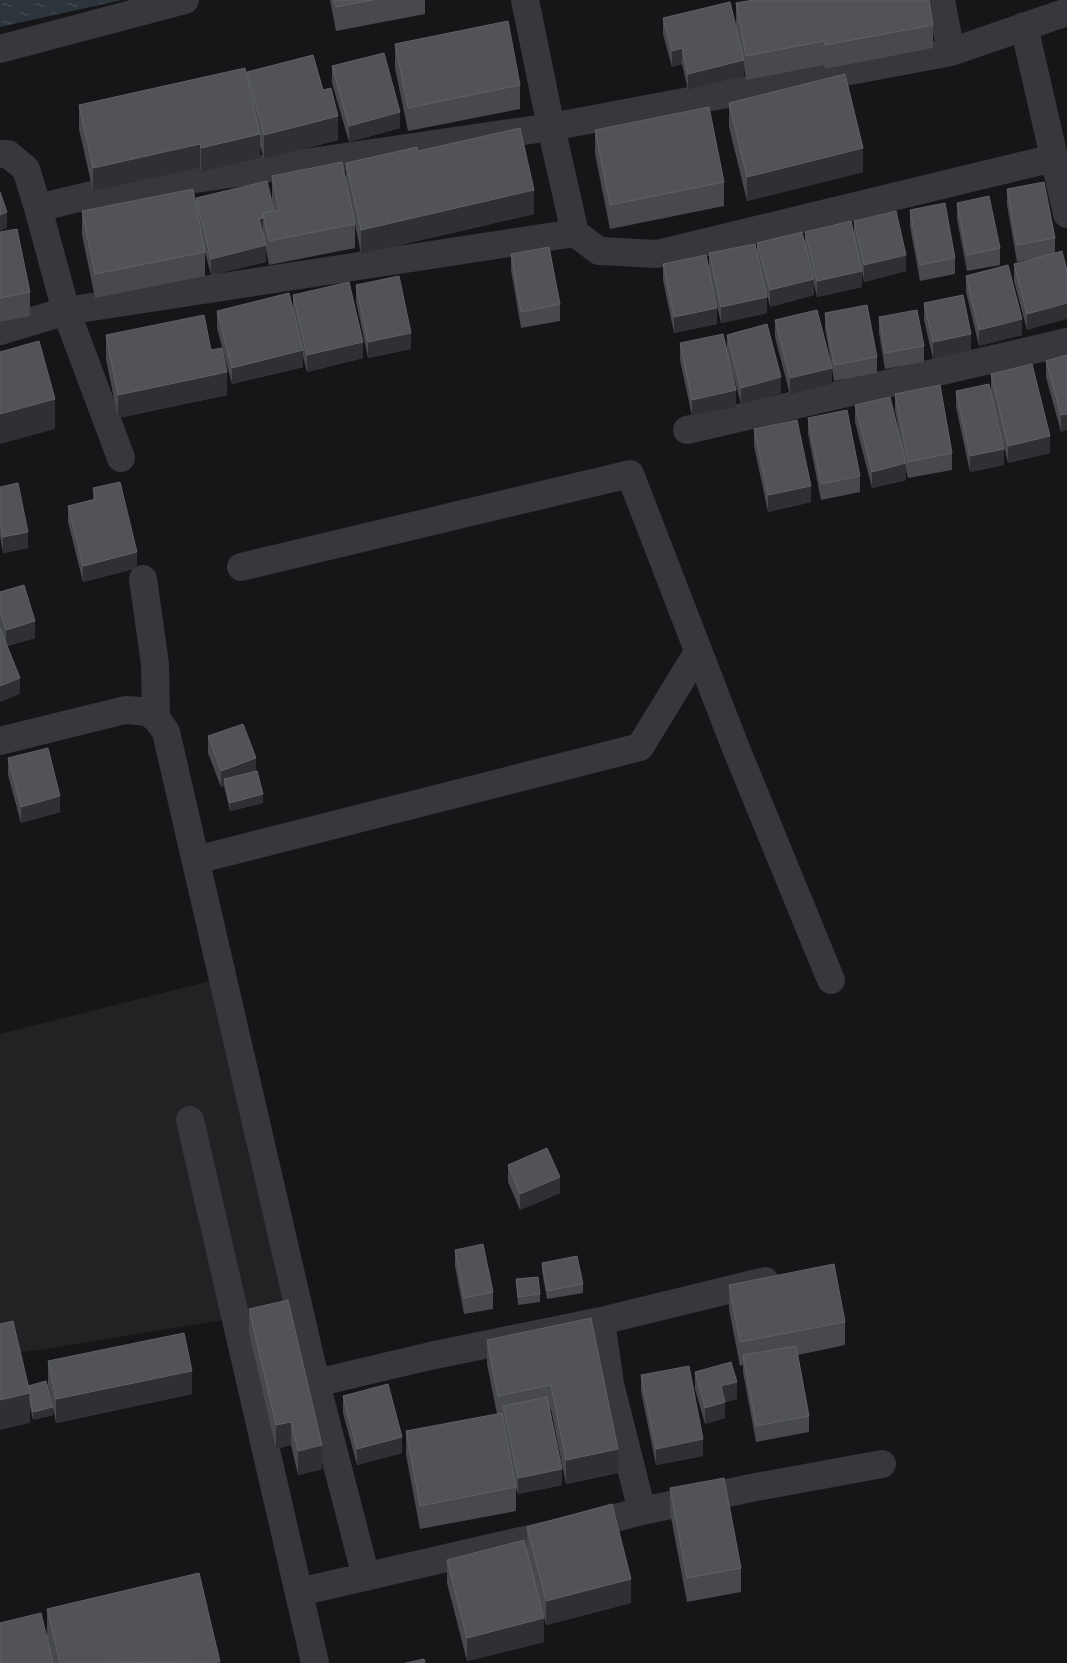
<svg xmlns="http://www.w3.org/2000/svg" width="1067" height="1663" viewBox="0 0 1067 1663" font-family="'PT Sans',sans-serif">
	<style>
		.built { fill: #222225 }
		.water { fill: url(#water-ripples) }
		.lines { fill: none; stroke-linecap: round; stroke-linejoin: round }
		.minor { stroke: #37383d; stroke-width: 28 }
		.wall { fill: #47494d }
		.shaded-wall { fill: #2f3033 }
		.building { fill: #525359; stroke: #5f6168 }
	</style>
	<defs>
		<pattern id="water-ripples" width="26" height="14" patternUnits="userSpaceOnUse" patternTransform="scale(1.25)"><rect width="26" height="14" fill="#2c353c"/><path d="M2 4q2-2 4 0t4 0M15 11q2-2 4 0t4 0" fill="none" stroke="#485056"/></pattern>
	</defs>
	<rect width="100%" height="100%" fill="#161618"/>
	<path class="built" d="M 210,981 L 288,1310 L 0,1356 L 0,1034 Z"/>
	<path class="water" d="M 0,0 L 122,0 L 0,27 Z"/>
	<g class="lines">
		<path class="minor" d="M 525,0 L 551,127 L 951,52
			M 941,0 L 951,52 L 1067,12
			M 1024,26 L 1067,214
			M 0,49 L 185,0
			M 0,154 L 8,154 L 26,169 L 38,208 L 66,311 L 121,458
			M 38,208 L 99,193 L 551,127 L 575,233 L 599,251 L 657,254 L 1054,158
			M 0,331 L 66,311 L 575,233
			M 687,430 L 1067,342
			M 241,567 L 630,474 L 735,746 L 831,980
			M 143,579 L 155,664 L 156,717
			M 0,741 L 125,710 C 149,711 153,712 166,732 L 316,1383 L 366,1577
			M 196,860 L 640,747 L 698,652
			M 190,1120 L 315,1663
			M 601,1321 L 610,1384 L 642,1511
			M 316,1383 L 430,1356 L 601,1321 L 765,1281
			M 299,1592 L 573,1529 L 642,1511 L 756,1487 L 882,1464"/>
	</g>
	<path class="wall" d="M 330,0 L 425,0 L 425,14 L 336,31 Z
		M 736,3 L 933,25 L 933,48 L 825,69 L 824,65 L 746,80 L 744,67 L 744,76 L 688,90 L 682,64 L 672,67 L 663,34 L 663,18 L 738,36 L 736,27 Z
		M 395,44 L 520,85 L 520,109 L 408,131 L 395,68 Z
		M 332,66 L 400,128 L 349,142 L 332,83 Z
		M 247,72 L 323,90 L 338,140 L 264,159 L 260,146 L 260,158 L 201,172 L 200,168 L 93,191 L 79,129 L 79,105 L 247,77 Z
		M 729,103 L 863,172 L 747,201 L 729,127 Z
		M 595,130 L 724,182 L 724,206 L 610,229 L 595,154 Z
		M 418,151 L 534,214 L 361,254 L 355,224 L 355,248 L 269,265 L 266,249 L 266,262 L 211,275 L 203,244 L 205,252 L 205,276 L 95,298 L 82,235 L 82,211 L 196,207 L 196,198 L 274,211 L 272,200 L 272,176 L 346,182 L 346,163 Z
		M 1007,189 L 1055,238 L 1055,253 L 1027,330 L 1014,281 L 1014,264 L 1035,258 L 1017,262 L 1007,205 Z
		M 957,203 L 1000,248 L 1000,265 L 967,271 L 957,219 Z
		M 910,210 L 955,258 L 955,274 L 920,281 L 910,226 Z
		M 854,221 L 906,271 L 864,282 L 862,271 L 862,287 L 817,297 L 814,284 L 814,295 L 770,307 L 767,294 L 767,313 L 721,323 L 713,287 L 717,324 L 674,333 L 663,280 L 663,264 L 709,269 L 709,253 L 757,253 L 757,243 L 805,246 L 805,232 L 854,235 Z
		M 0,232 L 30,292 L 30,316 L 0,322 Z
		M 511,254 L 560,304 L 560,321 L 521,328 L 511,270 Z
		M 966,276 L 1022,335 L 979,346 L 966,292 Z
		M 356,285 L 411,349 L 368,358 L 356,301 Z
		M 293,295 L 363,358 L 307,372 L 303,356 L 303,367 L 232,384 L 217,328 L 217,311 L 293,306 Z
		M 924,303 L 971,350 L 933,359 L 924,320 Z
		M 825,313 L 877,357 L 877,373 L 834,381 L 832,368 L 832,384 L 790,395 L 775,337 L 775,320 L 832,367 L 825,329 Z
		M 879,317 L 924,346 L 924,362 L 885,369 L 879,333 Z
		M 106,335 L 211,350 L 227,395 L 118,418 L 106,359 Z
		M 727,335 L 781,393 L 741,404 L 727,351 Z
		M 680,343 L 736,407 L 692,416 L 680,360 Z
		M 1067,355 L 1061,432 L 1046,377 L 1046,361 Z
		M 991,374 L 1050,453 L 1008,463 L 991,393 L 1004,465 L 970,472 L 956,407 L 956,391 L 991,390 Z
		M 895,394 L 952,453 L 952,470 L 908,478 L 906,469 L 906,480 L 872,488 L 855,422 L 855,405 L 901,443 L 895,410 Z
		M 808,418 L 860,476 L 860,492 L 821,500 L 808,434 Z
		M 754,429 L 811,502 L 768,512 L 754,446 Z
		M 0,487 L 28,548 L 3,553 L 0,536 Z
		M 93,488 L 137,568 L 83,582 L 68,522 L 68,506 L 93,500 Z
		M 0,592 L 35,638 L 7,646 L 20,694 L 0,627 Z
		M 208,736 L 256,771 L 263,803 L 230,811 L 224,786 L 221,787 L 208,753 Z
		M 8,758 L 60,812 L 21,823 L 8,775 Z
		M 508,1165 L 560,1193 L 520,1210 L 508,1182 Z
		M 455,1250 L 493,1292 L 493,1309 L 464,1314 L 455,1266 Z
		M 542,1263 L 583,1284 L 583,1293 L 547,1299 L 542,1271 Z
		M 516,1279 L 540,1294 L 540,1302 L 518,1305 Z
		M 729,1285 L 845,1322 L 845,1345 L 798,1355 L 809,1416 L 809,1432 L 756,1442 L 743,1372 L 743,1365 L 740,1366 L 729,1309 Z
		M 249,1309 L 322,1469 L 298,1475 L 291,1445 L 276,1449 L 249,1333 Z
		M 591,1318 L 618,1473 L 566,1484 L 551,1409 L 550,1409 L 562,1485 L 518,1494 L 516,1488 L 516,1511 L 420,1529 L 406,1455 L 406,1431 L 497,1414 L 487,1364 L 487,1340 Z
		M 48,1361 L 192,1394 L 56,1423 L 53,1408 L 53,1415 L 33,1420 L 30,1407 L 30,1423 L 28,1386 L 53,1405 L 48,1385 Z
		M 695,1372 L 737,1399 L 725,1402 L 725,1418 L 705,1424 L 695,1389 Z
		M 641,1375 L 703,1456 L 656,1465 L 641,1391 Z
		M 343,1396 L 402,1453 L 357,1465 L 343,1413 Z
		M 670,1488 L 741,1568 L 741,1592 L 687,1602 L 670,1512 Z
		M 527,1527 L 631,1603 L 546,1625 L 541,1605 L 544,1642 L 467,1661 L 447,1583 L 447,1560 L 527,1549 Z
		M 47,1609 L 220,1663 L 0,1663 L 47,1639 Z"/>
	<path class="shaded-wall" d="M 682,48 L 682,64 L 672,67 L 672,51 Z
		M 744,60 L 744,76 L 688,90 L 688,74 Z
		M 400,112 L 400,128 L 349,142 L 349,126 Z
		M 338,116 L 338,140 L 264,159 L 264,135 Z
		M 260,134 L 260,158 L 201,172 L 201,148 Z
		M 200,144 L 200,168 L 93,191 L 93,168 Z
		M 863,148 L 863,172 L 747,201 L 747,177 Z
		M 534,190 L 534,214 L 361,254 L 361,230 Z
		M 7,212 L 7,228 L 0,231 L 0,215 Z
		M 263,218 L 263,235 L 259,219 Z
		M 266,245 L 266,262 L 211,275 L 211,259 Z
		M 906,255 L 906,271 L 864,282 L 864,265 Z
		M 862,271 L 862,287 L 817,297 L 817,281 Z
		M 814,279 L 814,295 L 770,307 L 770,290 Z
		M 767,297 L 767,313 L 721,323 L 721,307 Z
		M 1067,303 L 1067,319 L 1027,330 L 1027,314 Z
		M 717,308 L 717,324 L 674,333 L 674,317 Z
		M 1022,319 L 1022,335 L 979,346 L 979,330 Z
		M 411,333 L 411,349 L 368,358 L 368,342 Z
		M 971,334 L 971,350 L 933,359 L 933,342 Z
		M 363,342 L 363,358 L 307,372 L 307,355 Z
		M 303,350 L 303,367 L 232,384 L 232,368 Z
		M 832,368 L 832,384 L 790,395 L 790,378 Z
		M 227,372 L 227,395 L 118,418 L 118,395 Z
		M 781,377 L 781,393 L 741,404 L 741,388 Z
		M 736,390 L 736,407 L 692,416 L 692,400 Z
		M 55,399 L 55,429 L 0,444 L 0,414 Z
		M 1067,414 L 1067,430 L 1061,432 L 1061,415 Z
		M 1050,436 L 1050,453 L 1008,463 L 1008,446 Z
		M 1004,449 L 1004,465 L 970,472 L 970,456 Z
		M 906,463 L 906,480 L 872,488 L 872,472 Z
		M 811,486 L 811,502 L 768,512 L 768,495 Z
		M 28,532 L 28,548 L 3,553 L 3,537 Z
		M 137,552 L 137,568 L 83,582 L 83,566 Z
		M 35,621 L 35,638 L 6,646 L 6,630 Z
		M 20,678 L 20,694 L 0,702 L 0,686 Z
		M 256,758 L 256,774 L 224,779 L 224,786 L 221,787 L 221,771 Z
		M 263,794 L 263,803 L 230,811 L 230,803 Z
		M 60,796 L 60,812 L 21,823 L 21,807 Z
		M 560,1177 L 560,1193 L 520,1210 L 520,1194 Z
		M 192,1371 L 192,1394 L 56,1423 L 56,1399 Z
		M 737,1382 L 737,1399 L 721,1403 L 721,1386 Z
		M 30,1393 L 30,1423 L 0,1430 L 0,1400 Z
		M 725,1402 L 725,1418 L 705,1424 L 705,1408 Z
		M 53,1407 L 53,1415 L 33,1420 L 33,1412 Z
		M 291,1422 L 291,1445 L 276,1449 L 276,1425 Z
		M 402,1437 L 402,1453 L 357,1465 L 357,1449 Z
		M 703,1439 L 703,1456 L 656,1465 L 656,1449 Z
		M 322,1445 L 322,1469 L 298,1475 L 298,1451 Z
		M 618,1449 L 618,1473 L 566,1484 L 566,1460 Z
		M 562,1469 L 562,1485 L 518,1494 L 518,1478 Z
		M 631,1579 L 631,1603 L 546,1625 L 546,1601 Z
		M 544,1618 L 544,1642 L 467,1661 L 467,1638 Z"/>
	<path class="building" d="M 334,0 L 373,0 L 336,7 Z
		M 753,0 L 929,0 L 933,25 L 825,45 L 824,41 L 746,56 L 736,3 Z
		M 730,2 L 744,60 L 688,74 L 682,48 L 672,51 L 663,18 Z
		M 508,21 L 520,85 L 408,108 L 395,44 Z
		M 384,53 L 400,112 L 349,126 L 332,66 Z
		M 313,55 L 323,90 L 331,88 L 338,116 L 264,135 L 247,72 Z
		M 245,68 L 260,134 L 201,148 L 200,144 L 93,168 L 79,105 Z
		M 845,74 L 863,148 L 747,177 L 729,103 Z
		M 709,107 L 724,182 L 610,205 L 595,130 Z
		M 520,128 L 534,190 L 361,230 L 346,163 L 417,147 L 418,151 Z
		M 342,162 L 355,224 L 269,241 L 263,213 L 279,210 L 272,176 Z
		M 267,181 L 274,211 L 263,213 L 263,218 L 259,219 L 266,245 L 211,259 L 196,198 Z
		M 1044,182 L 1055,238 L 1017,245 L 1007,189 Z
		M 193,189 L 205,252 L 95,274 L 82,211 Z
		M 0,192 L 7,212 L 0,215 Z
		M 989,196 L 1000,248 L 967,255 L 957,203 Z
		M 945,203 L 955,258 L 920,265 L 910,210 Z
		M 896,211 L 906,255 L 864,265 L 854,221 Z
		M 851,221 L 862,271 L 817,281 L 805,232 Z
		M 17,229 L 30,292 L 0,298 L 0,232 Z
		M 802,232 L 814,279 L 770,290 L 757,243 Z
		M 755,244 L 767,297 L 721,307 L 709,253 Z
		M 549,247 L 560,304 L 521,312 L 511,254 Z
		M 1062,251 L 1067,271 L 1067,303 L 1027,314 L 1014,264 Z
		M 706,255 L 717,308 L 674,317 L 663,264 Z
		M 1008,265 L 1022,319 L 979,330 L 966,276 Z
		M 399,276 L 411,333 L 368,342 L 356,285 Z
		M 349,282 L 363,342 L 307,355 L 293,295 Z
		M 289,293 L 303,350 L 232,368 L 217,311 Z
		M 963,295 L 971,334 L 933,342 L 924,303 Z
		M 867,305 L 877,357 L 834,365 L 825,313 Z
		M 817,310 L 832,368 L 790,378 L 775,320 Z
		M 917,310 L 924,346 L 885,353 L 879,317 Z
		M 204,315 L 211,350 L 222,348 L 227,372 L 118,395 L 106,335 Z
		M 767,324 L 781,377 L 741,388 L 727,335 Z
		M 723,334 L 736,390 L 692,400 L 680,343 Z
		M 39,341 L 55,399 L 0,414 L 0,352 Z
		M 1067,355 L 1067,414 L 1061,415 L 1046,361 Z
		M 1032,364 L 1050,436 L 1008,446 L 991,374 Z
		M 989,384 L 1004,449 L 970,456 L 956,391 Z
		M 940,385 L 952,453 L 908,462 L 895,394 Z
		M 890,397 L 906,463 L 872,472 L 855,405 Z
		M 847,410 L 860,476 L 821,484 L 808,418 Z
		M 797,420 L 811,486 L 768,495 L 754,429 Z
		M 120,482 L 137,552 L 83,566 L 68,506 L 96,499 L 93,488 Z
		M 18,483 L 28,532 L 3,537 L 0,519 L 0,487 Z
		M 24,585 L 35,621 L 6,630 L 0,611 L 0,592 Z
		M 0,628 L 20,678 L 0,686 Z
		M 243,724 L 256,758 L 221,771 L 208,736 Z
		M 48,748 L 60,796 L 21,807 L 8,758 Z
		M 257,771 L 263,794 L 230,803 L 224,779 Z
		M 547,1148 L 560,1177 L 520,1194 L 508,1165 Z
		M 483,1244 L 493,1292 L 464,1298 L 455,1250 Z
		M 577,1256 L 583,1284 L 547,1291 L 542,1263 Z
		M 834,1264 L 845,1322 L 740,1342 L 729,1285 Z
		M 538,1277 L 540,1294 L 518,1297 L 516,1279 Z
		M 288,1300 L 322,1445 L 298,1451 L 291,1422 L 276,1425 L 249,1309 Z
		M 591,1318 L 618,1449 L 566,1460 L 551,1385 L 498,1396 L 487,1340 Z
		M 13,1321 L 30,1393 L 0,1400 L 0,1324 Z
		M 184,1333 L 192,1371 L 56,1399 L 48,1361 Z
		M 796,1346 L 809,1416 L 756,1426 L 743,1355 Z
		M 731,1362 L 737,1382 L 721,1386 L 725,1402 L 705,1408 L 695,1372 Z
		M 689,1366 L 703,1439 L 656,1449 L 641,1375 Z
		M 46,1381 L 53,1407 L 33,1412 L 30,1399 L 30,1393 L 28,1386 Z
		M 388,1384 L 402,1437 L 357,1449 L 343,1396 Z
		M 547,1397 L 562,1469 L 518,1478 L 503,1406 Z
		M 502,1413 L 516,1487 L 420,1506 L 406,1431 Z
		M 724,1478 L 741,1568 L 687,1578 L 670,1488 Z
		M 612,1504 L 631,1579 L 546,1601 L 527,1527 Z
		M 524,1540 L 544,1618 L 467,1638 L 447,1560 Z
		M 199,1573 L 220,1662 L 60,1663 L 47,1609 Z
		M 41,1613 L 53,1663 L 0,1663 L 0,1623 Z
		M 424,1659 L 425,1663 L 406,1663 Z"/>
</svg>
